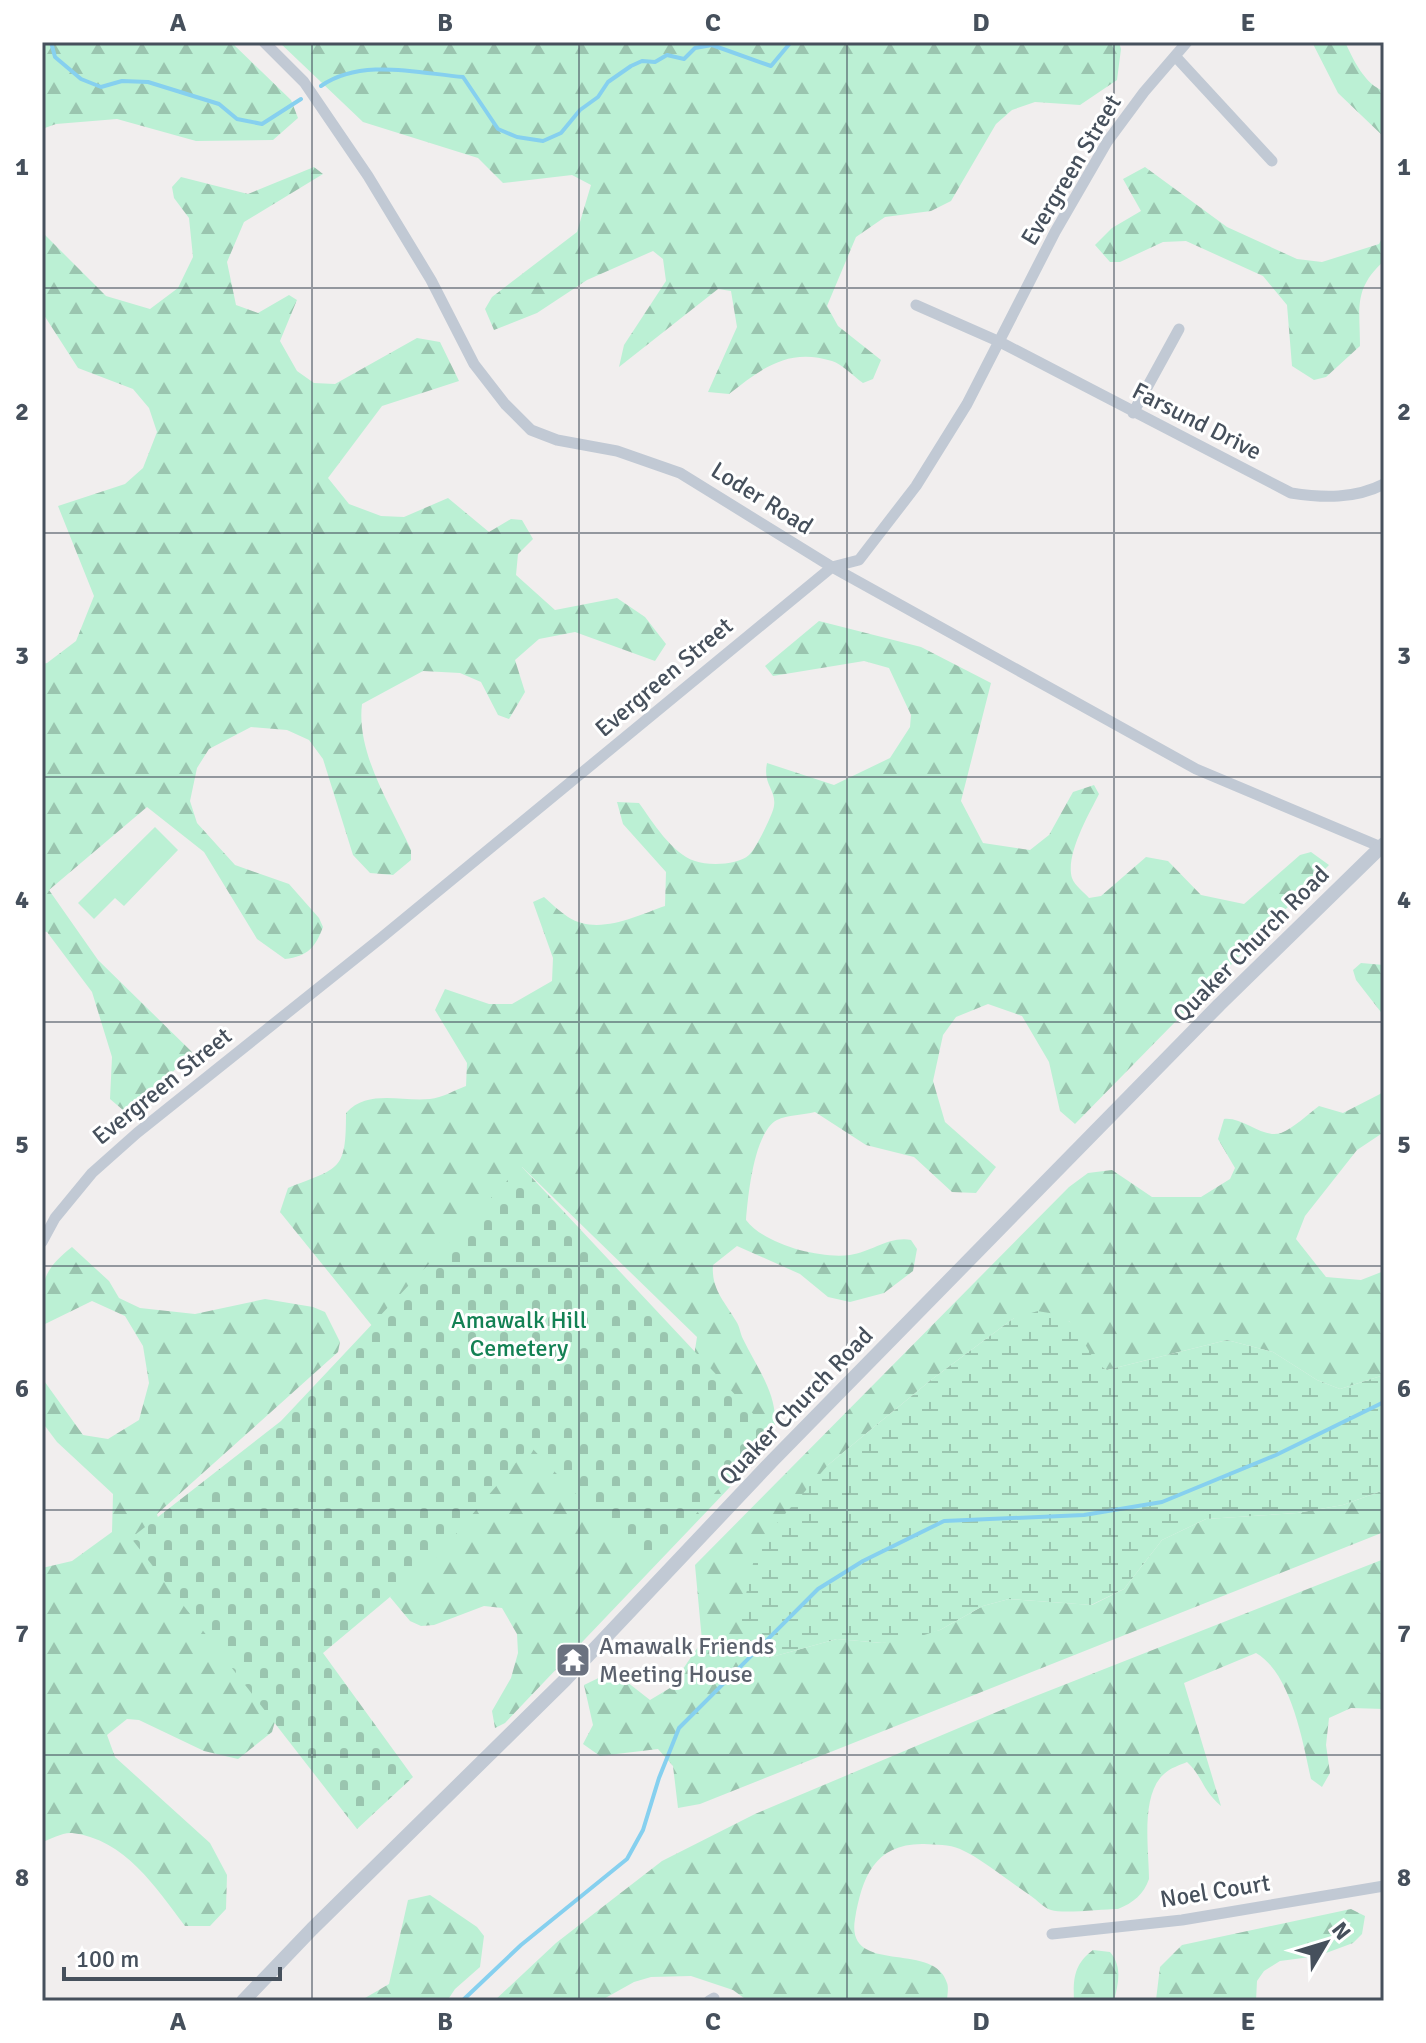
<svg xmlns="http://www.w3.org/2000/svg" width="1426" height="2043" viewBox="0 0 1426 2043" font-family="Signika,sans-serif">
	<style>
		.grass { fill: #bbf0d4 }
		.forest { fill: url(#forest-firs) }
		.wetland { fill: url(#wetland-marsh) }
		.cemetery { fill: url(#cemetery-stones) }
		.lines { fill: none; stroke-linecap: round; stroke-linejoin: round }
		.stream { stroke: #86d0ef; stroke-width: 4 }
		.minor { stroke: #c1c9d4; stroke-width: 11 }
		.tertiary { stroke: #c1c9d4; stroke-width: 14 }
		.grid { fill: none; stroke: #46505c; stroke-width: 2; stroke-opacity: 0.55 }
		.labels { text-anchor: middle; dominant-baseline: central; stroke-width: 6; stroke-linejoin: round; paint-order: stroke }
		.street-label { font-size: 24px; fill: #46505c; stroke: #fff }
		.park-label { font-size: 24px; fill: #138154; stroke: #fff }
		.worship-label { font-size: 24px; fill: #5b616d; stroke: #fff; text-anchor: start }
		.neatline { fill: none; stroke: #46505c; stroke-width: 3 }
		.grid-label { font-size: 26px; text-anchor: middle; font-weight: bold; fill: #46505c }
	</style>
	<defs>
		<pattern id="forest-firs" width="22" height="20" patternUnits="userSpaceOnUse" patternTransform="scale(2)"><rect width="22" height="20" fill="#bbf0d4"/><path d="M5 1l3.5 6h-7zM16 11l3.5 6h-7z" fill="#9ac5af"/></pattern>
		<pattern id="wetland-marsh" width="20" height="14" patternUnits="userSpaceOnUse" patternTransform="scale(2)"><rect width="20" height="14" fill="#bbf0d4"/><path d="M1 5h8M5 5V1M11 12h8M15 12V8" fill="none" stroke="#9ac5af"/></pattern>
		<pattern id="cemetery-stones" width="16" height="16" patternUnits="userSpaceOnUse" patternTransform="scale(2)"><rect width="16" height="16" fill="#bbf0d4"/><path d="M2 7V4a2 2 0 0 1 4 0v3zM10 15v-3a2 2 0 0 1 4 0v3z" fill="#9ac5af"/></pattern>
	</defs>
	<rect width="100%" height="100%" fill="#f1eeee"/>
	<path class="grass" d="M 155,827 L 178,850 L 124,906 L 115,898 L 94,919 L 78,903 Z"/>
	<path class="forest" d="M 42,42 L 231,42 L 291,100 L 298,118 L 273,140 L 196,141 L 117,119 L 56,124 L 42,129 Z
		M 279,42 L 1119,42 L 1121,49 L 1117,80 L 1080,105 L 1035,102 L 1012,110 L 996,124 L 951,201 L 931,211 L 885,217 L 856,237 L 827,306 L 838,326 L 881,360 L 873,379 L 863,383 C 853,376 842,364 832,361 C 788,347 761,369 729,394 L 708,392 L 737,327 L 731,291 L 718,289 L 619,367 L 624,345 L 666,281 L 663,259 L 653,251 L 587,280 L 537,313 L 494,330 L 485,309 L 492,297 L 577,232 L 591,185 L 572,175 L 503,183 L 478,158 L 363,122 Z
		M 1312,42 L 1345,42 C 1353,59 1365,85 1384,91 L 1384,137 L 1338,93 Z
		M 314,167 L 323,174 L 244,222 L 227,262 L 236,305 L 258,313 L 289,295 L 297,300 L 280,341 L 297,371 L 314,383 L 335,384 L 417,338 L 440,342 L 459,381 L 382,406 L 328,478 L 349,504 L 381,516 L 404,517 L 448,498 L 489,532 L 511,519 L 522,520 L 533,539 L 518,554 L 516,575 L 555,610 L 617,598 L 645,617 L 666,644 L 655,661 L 575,632 L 539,639 L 515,660 L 525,692 L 509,719 L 498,715 L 481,682 L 460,673 L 423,671 L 362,704 C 356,754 391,805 411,850 L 411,860 L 393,875 L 370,873 L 353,855 L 323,759 L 309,740 L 287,730 L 251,727 L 209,749 L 197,768 L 190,801 L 197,823 L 235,865 L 289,884 L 319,918 L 323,927 C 315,948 308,956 285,959 L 257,939 L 204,852 L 147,807 L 49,890 L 98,960 L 192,1052 L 130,1116 L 110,1099 L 112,1057 L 92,992 L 47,932 L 42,931 L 42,664 L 47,663 L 76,641 L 94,596 L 58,506 L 125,484 L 143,468 L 157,432 L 149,408 L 133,389 L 78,368 L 42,312 L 42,232 L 106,296 L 150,309 L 178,288 L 193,257 L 189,218 L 174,198 L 172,187 L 181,177 L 248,194 Z
		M 1145,167 L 1227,227 L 1297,259 L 1322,262 L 1379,244 L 1384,234 L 1384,261 C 1353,289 1360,308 1360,346 L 1326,377 L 1314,380 L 1292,366 L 1287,305 L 1263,276 L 1186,241 L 1163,242 L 1120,262 L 1110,262 L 1095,245 L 1112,228 L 1141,211 L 1123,179 Z
		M 819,621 L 921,647 L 991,683 L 961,801 L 983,843 L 1030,850 L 1049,835 L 1073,792 L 1094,785 L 1099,794 C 1089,814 1065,855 1072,878 C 1075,886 1084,892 1089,898 L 1101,896 L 1146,857 L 1168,861 L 1201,895 L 1244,904 L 1300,855 L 1311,852 L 1329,865 L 1075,1124 L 1060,1111 L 1049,1062 L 1022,1016 L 988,1004 L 956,1017 L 943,1035 L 933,1081 L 945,1122 L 996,1167 L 976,1193 L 952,1192 L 914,1157 L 866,1145 L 815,1112 C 804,1115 787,1115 777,1120 C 754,1132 748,1196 746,1220 C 765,1245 820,1259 850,1255 C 872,1252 889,1236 911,1240 L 917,1249 L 913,1271 L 884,1293 L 850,1302 L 828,1297 L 800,1274 L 737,1246 L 713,1265 C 711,1289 725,1302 736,1321 C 740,1327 740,1333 743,1339 C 760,1374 785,1403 771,1444 L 505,1723 L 495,1728 L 492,1711 L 511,1678 L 518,1653 L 517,1634 L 502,1608 L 484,1606 L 434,1625 L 421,1626 L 410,1621 L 390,1597 L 512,1446 L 694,1356 L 697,1337 L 522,1167 L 373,1327 L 280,1212 L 288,1188 C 340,1167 346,1172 346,1113 C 368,1089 401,1102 430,1099 C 442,1098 455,1090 466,1086 L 467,1063 L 435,1010 L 445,989 L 489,1004 L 512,1004 L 552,981 L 553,958 L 533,902 L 544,897 C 552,904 559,911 568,917 C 598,936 636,916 665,906 L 666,872 L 623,824 L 617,802 L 639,803 C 652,821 672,854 695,861 C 709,866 738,865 749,855 C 756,849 770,819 773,810 C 779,791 762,786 767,763 L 834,785 L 890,758 L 910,727 L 911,715 L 889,668 L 864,661 L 773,676 L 765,666 Z
		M 1361,963 L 1384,965 L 1384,1016 L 1356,980 L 1353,970 Z
		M 1384,1092 L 1384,1132 L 1357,1150 L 1305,1216 L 1296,1239 L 1326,1277 L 1361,1280 L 1384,1271 L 1384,1375 L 1340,1389 L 1317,1380 L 1273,1352 L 1227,1340 L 1107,1370 L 1097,1365 L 1069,1321 L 1014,1318 L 931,1380 L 828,1465 L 768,1658 L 837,1639 L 882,1643 L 940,1630 L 983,1606 L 1009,1599 L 1092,1605 L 1124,1589 L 1162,1540 L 1206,1519 L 1297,1513 L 1343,1505 L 1384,1490 L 1384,1532 L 700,1804 L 678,1808 L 673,1766 L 658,1749 L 600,1756 L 583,1744 L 593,1725 L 584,1685 L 613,1671 L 650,1700 L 670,1688 L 702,1641 L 695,1565 L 1069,1187 L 1088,1173 L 1112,1170 L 1152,1197 L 1201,1197 L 1230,1179 L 1235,1168 L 1218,1139 L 1224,1119 C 1244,1117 1262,1139 1281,1133 C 1294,1128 1308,1114 1319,1106 L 1343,1113 Z
		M 72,1247 L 109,1281 L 119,1298 L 140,1308 L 195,1314 L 265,1299 L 313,1307 L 325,1312 L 340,1342 L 338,1352 L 157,1514 L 178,1590 L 278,1711 L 272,1732 L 238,1759 L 204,1751 L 139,1720 L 127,1719 L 107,1735 L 115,1757 L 210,1843 L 227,1875 L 226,1909 L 210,1926 L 185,1926 C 156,1888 125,1839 72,1833 C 63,1832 51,1839 42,1842 L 42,1568 L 72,1561 L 112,1532 L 113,1494 L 57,1442 L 42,1422 L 42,1378 L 83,1435 L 108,1439 L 139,1420 L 149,1383 L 143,1346 L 125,1316 L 92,1301 L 43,1325 C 39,1287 41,1271 72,1247 Z
		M 1384,1559 L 1384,1709 L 1351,1708 L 1329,1718 L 1326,1745 L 1330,1773 L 1322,1787 L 1311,1779 C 1303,1742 1291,1673 1256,1653 L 1184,1683 L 1221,1806 C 1202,1790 1203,1777 1187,1762 C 1180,1765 1170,1768 1164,1774 C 1140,1795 1149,1850 1149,1879 C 1144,1894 1133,1903 1118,1909 C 1103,1909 1063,1914 1051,1910 C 1044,1908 1037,1900 1031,1896 C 1011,1883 981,1858 960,1849 C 949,1844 936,1845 924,1844 C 875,1843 862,1877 855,1919 C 845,1977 935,1940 947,1983 C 949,1988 947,1996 947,2001 L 748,2001 L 733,1990 L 691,1976 L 651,1977 L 634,1982 L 600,2001 L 494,2001 L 556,1943 L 662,1861 L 755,1814 L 1023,1701 Z
		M 430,1895 L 477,1927 L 484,1936 L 480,1967 L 455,1989 L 447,2001 L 360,2001 L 389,1984 L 408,1900 Z
		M 1351,1909 L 1365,1916 L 1362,1934 L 1353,1943 L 1318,1956 L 1280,1961 L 1264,1971 L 1257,1981 L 1256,2001 L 1156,2000 L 1160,1967 L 1182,1945 Z
		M 1093,1950 L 1110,1952 C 1123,1967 1118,1984 1114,2001 L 1074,2001 C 1073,1979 1074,1964 1093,1950 Z"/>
	<path class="wetland" d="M 1038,1311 C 1047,1313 1056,1313 1063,1317 C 1084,1329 1086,1359 1107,1370 L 1227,1340 L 1273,1352 L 1317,1380 L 1340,1389 L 1384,1375 L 1384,1490 L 1343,1505 L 1297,1513 L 1206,1519 L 1162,1540 L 1124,1589 L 1091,1605 L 1009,1599 L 983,1606 L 940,1630 L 905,1641 L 882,1643 L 837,1639 L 768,1658 L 757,1654 L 739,1625 L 757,1546 L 828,1465 L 931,1380 L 1014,1318 Z"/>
	<path class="cemetery" d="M 521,1166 L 770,1432 L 647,1568 L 530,1446 L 433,1561 L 323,1653 L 413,1777 L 357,1829 L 131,1538 L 281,1421 Z"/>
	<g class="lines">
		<path class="stream" d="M 51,42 L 55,57 L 81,79 L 101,87 L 122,81 L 148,82 L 219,104 L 237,119 L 262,124 L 301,99
			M 321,86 C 361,58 417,73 463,77 L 498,129 L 517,137 L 543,141 L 561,133 L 580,110 L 598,97 L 608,82 L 631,66 L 642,61 L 655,62 L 667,55 L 684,59 L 695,48 L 712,45 L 771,66 L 791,42
			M 462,2001 L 521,1945 L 627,1859 L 643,1830 L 659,1778 L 679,1728 L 818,1589 L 863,1561 L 944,1521 L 1084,1515 L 1162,1502 L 1276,1455 L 1384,1402"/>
		<path class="minor" d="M 264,42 L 304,82 L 368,176 L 431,280 L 474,364 L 505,404 L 531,430 L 557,440 L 617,451 L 680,473 L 832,567 L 1196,769 L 1381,847
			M 1175,56 L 1272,161
			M 916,305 L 1000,342 L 1291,493 C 1323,498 1355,499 1384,484
			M 1133,413 L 1179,329
			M 42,1242 L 55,1218 L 92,1173 L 137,1133 L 381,938 L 832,567 L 859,560 L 916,486 L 967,404 L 1055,232 L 1107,142 L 1144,92 L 1187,42
			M 1052,1934 L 1182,1920 L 1384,1886
			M 709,2001 L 714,1998"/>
		<path class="tertiary" d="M 243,2001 L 312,1929 L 565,1680 L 773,1460 L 1219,1005 L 1384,844"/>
	</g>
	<path class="grid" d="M 312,42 L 312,2001M 579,42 L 579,2001M 847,42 L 847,2001M 1114,42 L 1114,2001M 42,288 L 1384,288M 42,533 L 1384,533M 42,777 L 1384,777M 42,1022 L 1384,1022M 42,1266 L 1384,1266M 42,1510 L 1384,1510M 42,1755 L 1384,1755"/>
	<defs>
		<symbol id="temple-square" viewBox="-11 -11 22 22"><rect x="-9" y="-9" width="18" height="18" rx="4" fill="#6b7280" stroke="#fff"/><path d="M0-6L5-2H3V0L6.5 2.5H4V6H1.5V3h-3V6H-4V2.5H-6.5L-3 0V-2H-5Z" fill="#fff"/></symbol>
	</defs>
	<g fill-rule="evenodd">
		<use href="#temple-square" x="553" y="1640" width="40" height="40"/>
	</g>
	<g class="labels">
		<g class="street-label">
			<text transform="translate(1071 170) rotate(-59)">Evergreen Street</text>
			<text transform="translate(1197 421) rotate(27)">Farsund Drive</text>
			<text transform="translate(762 498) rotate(32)">Loder Road</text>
			<text transform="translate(664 677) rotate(-40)">Evergreen Street</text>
			<text transform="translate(1251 944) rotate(-45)">Quaker Church Road</text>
			<text transform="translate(162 1086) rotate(-39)">Evergreen Street</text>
			<text transform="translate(796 1406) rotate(-46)">Quaker Church Road</text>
			<text transform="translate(1215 1891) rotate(-9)">Noel Court</text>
		</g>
		<g class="park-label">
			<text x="519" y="1320">Amawalk Hill<tspan x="519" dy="28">Cemetery</tspan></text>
		</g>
		<g class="worship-label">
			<text x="599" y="1646">Amawalk Friends<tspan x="599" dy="28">Meeting House</tspan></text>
		</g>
	</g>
	<rect width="1426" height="2043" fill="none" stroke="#ffffff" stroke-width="88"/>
	<g transform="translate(1326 1943) rotate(52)" stroke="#ffffff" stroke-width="6" paint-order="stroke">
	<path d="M0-6L14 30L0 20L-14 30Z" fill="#46505c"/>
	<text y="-12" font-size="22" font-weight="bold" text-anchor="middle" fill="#46505c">N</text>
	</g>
	<path d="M64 1967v12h216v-12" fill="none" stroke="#46505c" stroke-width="4"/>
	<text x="76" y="1967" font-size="24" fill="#46505c" stroke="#ffffff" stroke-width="6" paint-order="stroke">100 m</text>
	<rect x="44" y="44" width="1338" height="1955" class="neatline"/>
	<g class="grid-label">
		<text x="178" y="31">A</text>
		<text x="445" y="31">B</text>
		<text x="713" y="31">C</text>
		<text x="981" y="31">D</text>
		<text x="1248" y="31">E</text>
		<text x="22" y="175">1</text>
		<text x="1404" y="175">1</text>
		<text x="22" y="420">2</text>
		<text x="1404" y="420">2</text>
		<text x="22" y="664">3</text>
		<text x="1404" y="664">3</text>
		<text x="22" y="908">4</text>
		<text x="1404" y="908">4</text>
		<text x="22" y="1153">5</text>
		<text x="1404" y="1153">5</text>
		<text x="22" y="1397">6</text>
		<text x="1404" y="1397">6</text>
		<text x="22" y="1642">7</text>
		<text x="1404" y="1642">7</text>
		<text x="22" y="1886">8</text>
		<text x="1404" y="1886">8</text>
		<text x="178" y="2030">A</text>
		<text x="445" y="2030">B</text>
		<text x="713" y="2030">C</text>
		<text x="981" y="2030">D</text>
		<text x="1248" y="2030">E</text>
	</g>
</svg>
